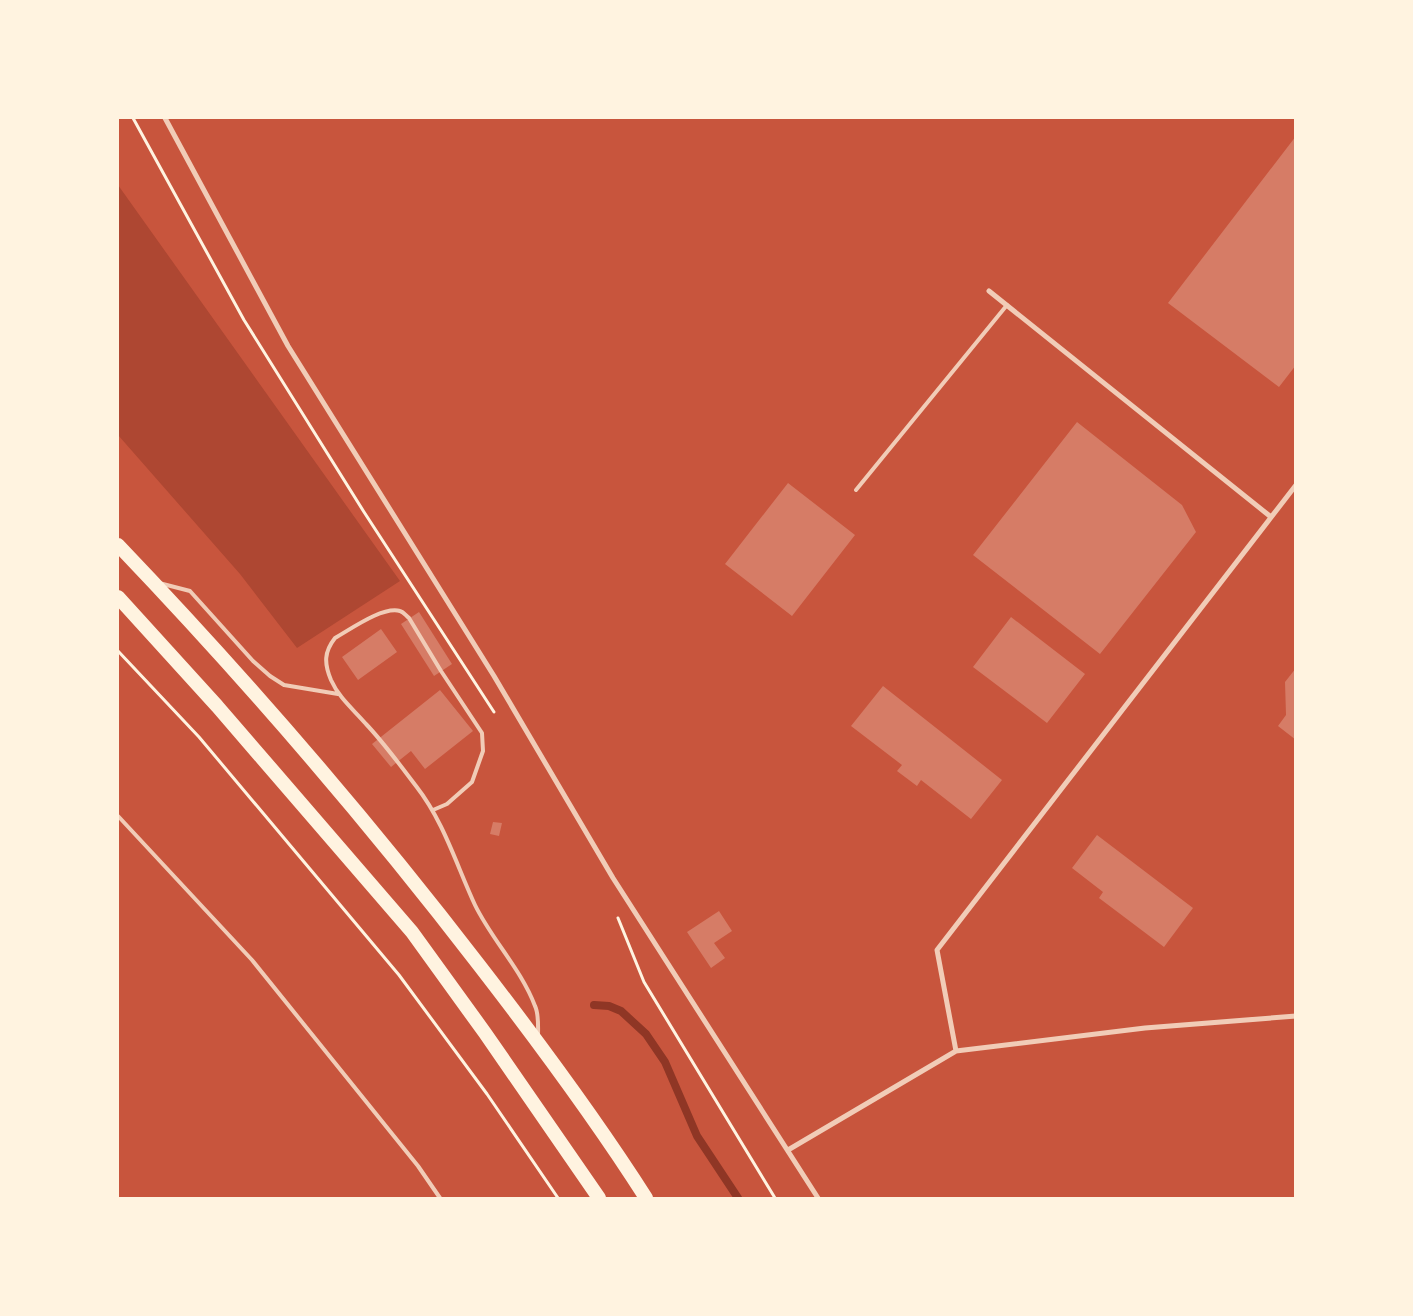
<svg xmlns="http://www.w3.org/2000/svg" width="1413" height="1316" viewBox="0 0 1413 1316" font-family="Signika,sans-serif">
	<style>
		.green { fill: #ae4732 }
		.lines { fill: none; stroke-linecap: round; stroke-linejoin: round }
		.stream { stroke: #8f3625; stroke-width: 8 }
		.building { fill: #d67c66 }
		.path { stroke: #fff3e0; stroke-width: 3 }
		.service { stroke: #f1ccb7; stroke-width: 4 }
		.minor { stroke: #f1ccb7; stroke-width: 5 }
		.trunk { stroke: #fff3e0; stroke-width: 14 }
	</style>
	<rect width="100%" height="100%" fill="#c8553d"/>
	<path class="green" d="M 118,185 L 400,581 L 297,648 L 240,574 L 118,435 Z"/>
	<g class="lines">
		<path class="stream" d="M 594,1005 L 609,1006 L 621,1011 L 646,1034 L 665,1062 L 697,1136 L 738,1198"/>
	</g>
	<path class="building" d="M 1296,136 L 1296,365 L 1279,387 L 1168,303 Z
		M 1077,422 L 1182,505 L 1196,532 L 1100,654 L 973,555 Z
		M 788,483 L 855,535 L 792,616 L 725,564 Z
		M 419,612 L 452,664 L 434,676 L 401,624 Z
		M 1011,617 L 1085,674 L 1047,723 L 973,667 Z
		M 381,629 L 397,652 L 358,680 L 342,657 Z
		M 1296,668 L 1296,740 L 1278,726 L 1286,715 L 1285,682 Z
		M 883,686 L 1002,780 L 971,819 L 921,780 L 917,786 L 897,771 L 902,765 L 851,726 Z
		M 440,690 L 473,731 L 425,769 L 411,751 L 391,767 L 372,744 Z
		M 493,822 L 502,823 L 499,836 L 490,834 Z
		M 1097,835 L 1193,908 L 1164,947 L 1099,898 L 1103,892 L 1072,868 Z
		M 719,911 L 732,931 L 714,943 L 725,958 L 711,968 L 687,932 Z"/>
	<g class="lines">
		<path class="path" d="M 133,118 L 244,320 L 364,512 L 494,712
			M 118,651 L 199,737 L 399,975 L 487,1094 L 558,1198
			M 618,918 L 644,982 L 775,1198"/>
		<path class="service" d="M 856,490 L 1007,305
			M 159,583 L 190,591 L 253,661 L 270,676 L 284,685 L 338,694
			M 433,810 L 447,804 L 472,782 L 483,751 L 482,733 L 441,671 L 409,618 C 406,616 404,612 400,611 C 383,606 351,629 335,638 C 324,652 324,663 331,680 C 339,698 353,709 366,724 C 384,743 400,765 416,786 C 444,822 456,864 475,905 C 492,940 521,969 535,1006 C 539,1014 538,1027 538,1036
			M 118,816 L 252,960 L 418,1166 L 440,1198"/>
		<path class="minor" d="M 165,118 L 288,346 L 494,676 L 613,878 L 818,1198
			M 989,291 L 1271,517
			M 956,1051 L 937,950 L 1296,485
			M 788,1150 L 956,1051 L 1145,1028 L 1296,1016"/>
		<path class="trunk" d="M 118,545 C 246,679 366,818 479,965 C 537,1040 595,1118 646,1198
			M 118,597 L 217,706 L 412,932 L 485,1033 L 599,1198"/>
	</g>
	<rect width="1413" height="1316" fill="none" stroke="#fff3e0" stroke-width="238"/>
</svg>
